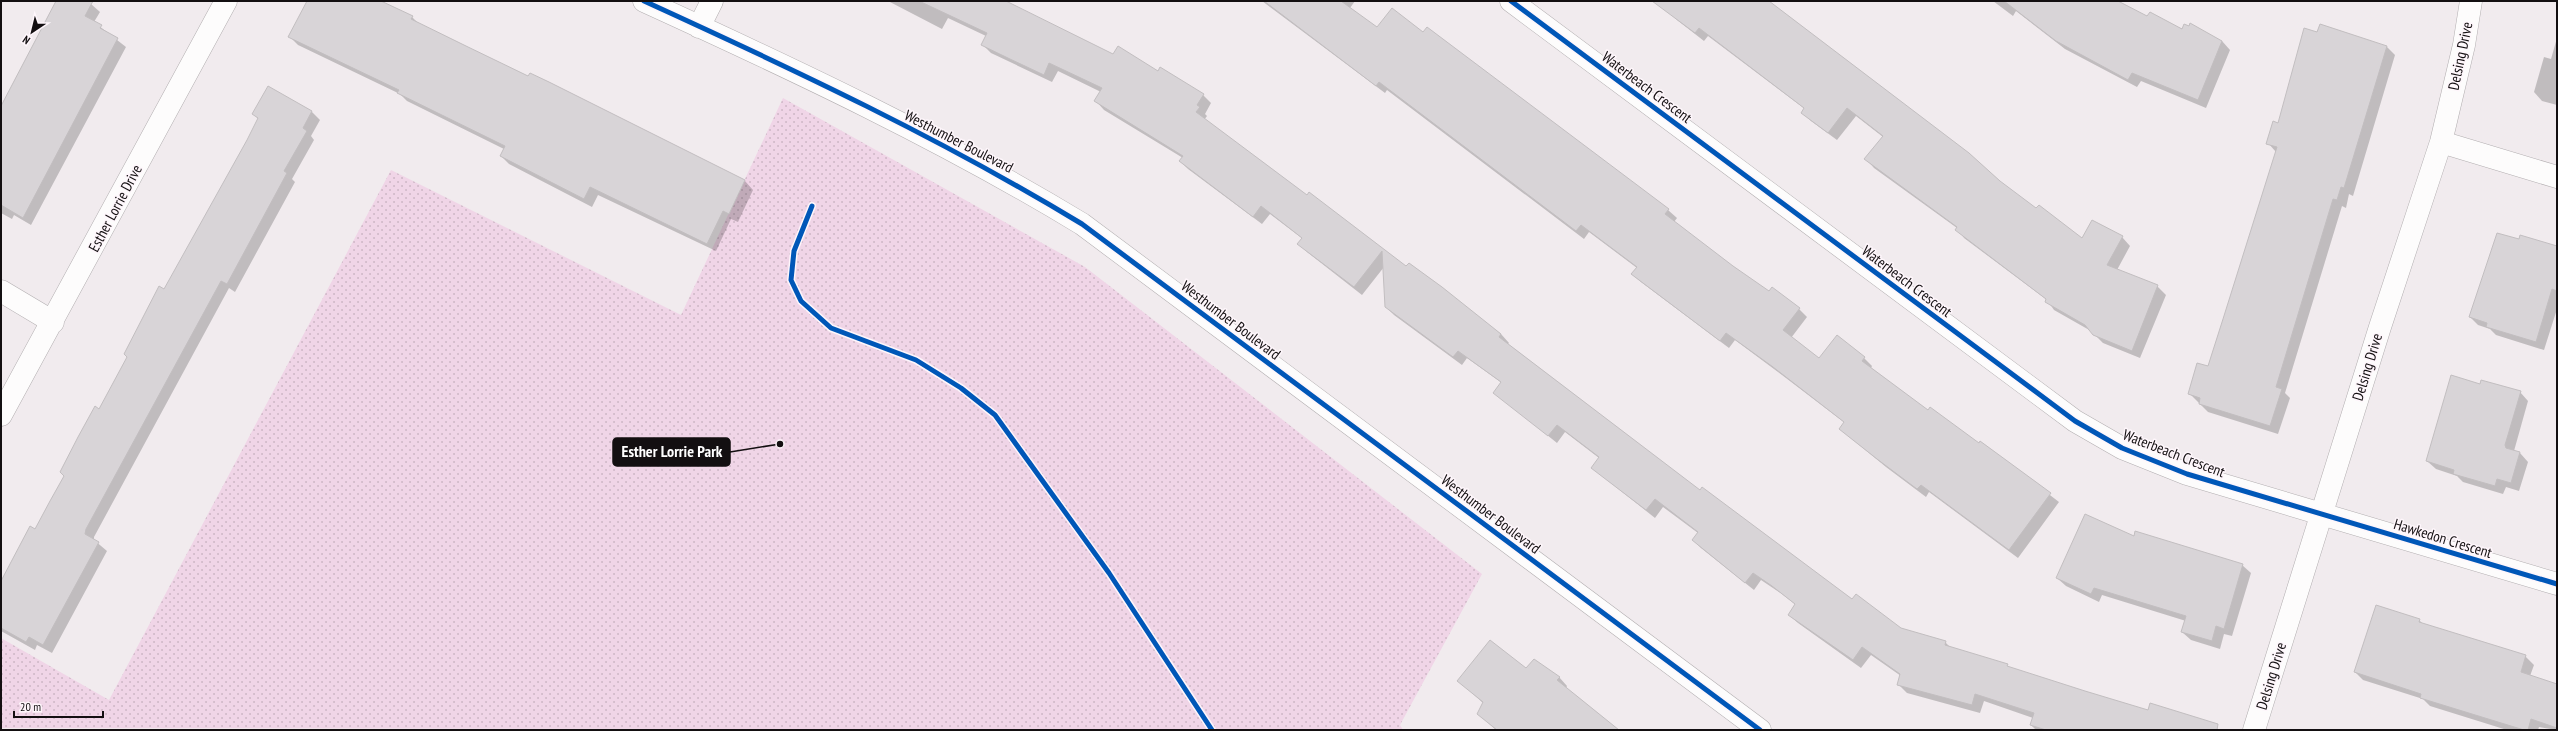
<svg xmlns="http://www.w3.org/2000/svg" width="2558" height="731" viewBox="0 0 2558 731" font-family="'PT Sans Narrow',sans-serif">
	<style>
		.park { fill: url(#park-dots) }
		.shadow { fill: #0003 }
		.building { fill: #d8d4d7; stroke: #c2bec0 }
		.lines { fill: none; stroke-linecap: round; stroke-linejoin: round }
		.street-casing { stroke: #b2aeb0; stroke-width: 23 }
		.street { stroke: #fdfcfc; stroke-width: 22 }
		.cycleway-casing { stroke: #fef6fb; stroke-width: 8 }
		.cycleway { stroke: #0057b8; stroke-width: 5 }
		.labels { text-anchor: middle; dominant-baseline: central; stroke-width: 3; stroke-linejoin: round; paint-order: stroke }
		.street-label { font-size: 15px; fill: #130f11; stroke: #fef6fb }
		.leader { fill: none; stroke: #130f11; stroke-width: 1.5 }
		.callout-dot { fill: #130f11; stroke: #fef6fb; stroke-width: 1.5 }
		.callout { fill: #130f11; stroke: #130f11; stroke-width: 1.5 }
		.callout-label { font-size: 16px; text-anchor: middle; font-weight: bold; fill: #fff }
	</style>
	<defs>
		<pattern id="park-dots" width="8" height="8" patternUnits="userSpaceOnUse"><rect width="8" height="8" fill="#f0d5e7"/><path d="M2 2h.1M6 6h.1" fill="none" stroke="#cdb6c5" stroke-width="1.8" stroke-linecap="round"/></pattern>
	</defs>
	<rect width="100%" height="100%" fill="#f1ebee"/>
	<path class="park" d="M 783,98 L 1085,267 L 1482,574 L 1400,725 L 1403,730 L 1,728 L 1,638 L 109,700 L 391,170 L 681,315 Z"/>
	<path class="shadow" d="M 61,1 L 87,1 L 91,4 L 100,12 L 94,22 L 126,47 L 31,225 L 14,215 L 12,219 L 1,213 L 1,107 Z
		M 308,1 L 379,1 L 412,17 L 420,25 L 529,77 L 548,83 L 745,181 L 753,190 L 738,222 L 731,219 L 716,251 L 598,195 L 592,207 L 509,164 L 501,156 L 504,149 L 407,101 L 400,94 L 298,45 L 290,37 Z
		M 888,1 L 1001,1 L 1114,55 L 1158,72 L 1203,95 L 1211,103 L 1205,114 L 1207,116 L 1204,120 L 1307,197 L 1501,334 L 1509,343 L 1508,344 L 1700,491 L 1852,601 L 1901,629 L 1945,642 L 1952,649 L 2203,730 L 2036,730 L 2031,725 L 2033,718 L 1984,701 L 1980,713 L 1907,693 L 1898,684 L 1901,676 L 1871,655 L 1861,668 L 1798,623 L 1789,615 L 1796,605 L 1782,594 L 1761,580 L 1754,590 L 1701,548 L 1693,540 L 1698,533 L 1663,507 L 1655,518 L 1592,468 L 1599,458 L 1565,432 L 1557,443 L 1495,393 L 1502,383 L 1467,358 L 1462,365 L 1394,315 L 1386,307 L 1384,267 L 1362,295 L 1307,252 L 1299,244 L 1303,239 L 1270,214 L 1262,224 L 1188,169 L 1180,161 L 1183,158 L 1104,110 L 1096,101 L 1101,92 L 1058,71 L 1052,82 L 991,53 L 982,44 L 986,36 L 948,18 L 942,29 Z
		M 1262,1 L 1355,1 L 1350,8 L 1377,29 L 1423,34 L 1427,29 L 1668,210 L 1677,218 L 1674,222 L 1733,267 L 1769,293 L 1799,309 L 1807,317 L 1791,338 L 1819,359 L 1864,358 L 1872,366 L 1871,368 L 1928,411 L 1979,444 L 1981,442 L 2059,502 L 2018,558 L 1929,492 L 1926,497 L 1886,467 L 1840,429 L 1845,423 L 1782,375 L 1735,340 L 1729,348 L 1641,282 L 1632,274 L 1637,268 L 1589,232 L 1584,239 L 1387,90 L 1385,93 Z
		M 1677,1 L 1765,1 L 2036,210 L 2082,239 L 2122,237 L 2130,246 L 2117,270 L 2157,286 L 2166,295 L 2140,358 L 2103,343 L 2091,331 L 2054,310 L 2047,300 L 1964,238 L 1957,228 L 1874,168 L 1866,159 L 1883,137 L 1856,116 L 1837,140 L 1811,121 L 1802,112 L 1805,109 L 1708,36 L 1704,41 L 1677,20 L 1669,12 Z
		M 1993,1 L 2116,1 L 2148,18 L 2222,41 L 2230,50 L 2206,108 L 2141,81 L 2137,87 L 2065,49 L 2016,11 L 2013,16 Z
		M 2320,26 L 2387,47 L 2395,55 L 2353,196 L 2349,194 L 2346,208 L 2342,206 L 2285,393 L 2290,398 L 2278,434 L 2208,412 L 2189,393 L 2209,367 L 2276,152 L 2268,143 L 2278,124 Z
		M 2557,38 L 2557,105 L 2542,101 L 2534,92 L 2544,57 L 2551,59 Z
		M 268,88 L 312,112 L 320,120 L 311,136 L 314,140 L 292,179 L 295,182 L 235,292 L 229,288 L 94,537 L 94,540 L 107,551 L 52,653 L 37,645 L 35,650 L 1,631 L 1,582 L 35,530 L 248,140 L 258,119 L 254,114 Z
		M 2557,248 L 2557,309 L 2544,350 L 2496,335 L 2490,329 L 2478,325 L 2470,317 Z
		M 2481,385 L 2520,392 L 2528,401 L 2514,451 L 2520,453 L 2528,462 L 2519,491 L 2506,487 L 2503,494 L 2463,482 L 2457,476 L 2436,469 L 2427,461 Z
		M 2134,537 L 2242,565 L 2251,573 L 2232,636 L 2224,634 L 2220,649 L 2191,640 L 2182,632 L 2186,621 L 2102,595 L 2099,602 L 2066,586 L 2057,578 Z
		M 2419,620 L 2423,624 L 2525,656 L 2534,665 L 2530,676 L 2557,685 L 2557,730 L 2539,727 L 2538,730 L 2507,730 L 2430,706 L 2423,699 L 2363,680 L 2355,672 Z
		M 1527,669 L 1559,677 L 1567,686 L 1566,688 L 1616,730 L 1496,730 L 1478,714 L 1483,703 L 1459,681 Z"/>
	<path class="building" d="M 56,1 L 93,1 L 85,16 L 102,25 L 100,28 L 118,38 L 23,218 L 1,205 L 1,106 Z
		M 307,1 L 381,1 L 413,16 L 411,19 L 466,46 L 528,76 L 530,73 L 549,82 L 745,180 L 729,214 L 723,211 L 707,244 L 590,187 L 584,199 L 500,156 L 505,146 L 397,93 L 399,90 L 288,37 Z
		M 919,1 L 1006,1 L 1113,54 L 1118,46 L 1158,71 L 1160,67 L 1204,94 L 1197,105 L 1200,107 L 1196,112 L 1307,195 L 1309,192 L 1406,266 L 1409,263 L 1442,287 L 1501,334 L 1499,337 L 1700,490 L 1702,487 L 1852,599 L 1856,594 L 1901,628 L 1946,641 L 1945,645 L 2008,664 L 2007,666 L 2085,691 L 2148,710 L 2150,703 L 2218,724 L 2217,730 L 2046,730 L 2030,725 L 2034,713 L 1975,694 L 1972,705 L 1897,685 L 1900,674 L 1862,647 L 1853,660 L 1788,615 L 1795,604 L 1772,586 L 1753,573 L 1745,583 L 1692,540 L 1698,532 L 1655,499 L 1646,510 L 1591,468 L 1599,457 L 1557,425 L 1548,436 L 1493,393 L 1501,382 L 1458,351 L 1453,357 L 1385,307 L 1382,251 L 1354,287 L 1297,244 L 1302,238 L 1261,206 L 1253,217 L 1179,161 L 1183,156 L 1094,101 L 1102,88 L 1049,63 L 1044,75 L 1010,59 L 981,45 L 987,33 Z
		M 1264,1 L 1341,1 L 1377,27 L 1392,8 L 1423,32 L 1427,27 L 1669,209 L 1665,214 L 1733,266 L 1769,291 L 1772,287 L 1800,308 L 1783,330 L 1819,358 L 1837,335 L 1865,357 L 1862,361 L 1928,410 L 1930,407 L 1979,443 L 1980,441 L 2051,493 L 2009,550 L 1921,485 L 1917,489 L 1877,459 L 1839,429 L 1844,422 L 1773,367 L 1726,333 L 1720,341 L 1631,274 L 1637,267 L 1581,225 L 1576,231 L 1379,82 L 1376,86 Z
		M 1652,1 L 1769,1 L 1969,153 L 2000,181 L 2036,208 L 2039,205 L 2082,238 L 2092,220 L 2123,236 L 2107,265 L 2158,285 L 2132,351 L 2093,335 L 2085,325 L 2045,302 L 2046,299 L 1955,230 L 1957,227 L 1864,159 L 1883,136 L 1847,108 L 1828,133 L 1801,113 L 1804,108 L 1699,28 L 1695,33 Z
		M 2004,1 L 2118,1 L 2147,16 L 2150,12 L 2182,29 L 2184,24 L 2189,26 L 2190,23 L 2222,41 L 2198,100 L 2132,73 L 2128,80 L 2056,41 Z
		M 2320,24 L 2387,46 L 2344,188 L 2341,187 L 2337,200 L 2333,199 L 2276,387 L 2282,389 L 2270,426 L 2199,404 L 2200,398 L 2188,394 L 2197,363 L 2208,366 L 2223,319 L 2277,147 L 2266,144 L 2273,121 L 2278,123 L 2304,28 L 2317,32 Z
		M 268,86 L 312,111 L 303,128 L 307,131 L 284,171 L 287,173 L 227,284 L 221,281 L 86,529 L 85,534 L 99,542 L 43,645 L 29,637 L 26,642 L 1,628 L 1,581 L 30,526 L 35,529 L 50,501 L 64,476 L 60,472 L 78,437 L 95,406 L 99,409 L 127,357 L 124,354 L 159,286 L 164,289 L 247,140 L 258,118 L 252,114 Z
		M 2497,233 L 2519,239 L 2520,235 L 2557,246 L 2557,291 L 2552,289 L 2536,342 L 2486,327 L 2487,323 L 2469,317 Z
		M 2451,375 L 2480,384 L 2481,380 L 2521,391 L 2505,445 L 2506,448 L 2520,452 L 2511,483 L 2497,479 L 2495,486 L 2453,474 L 2454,470 L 2426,461 Z
		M 2085,514 L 2134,536 L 2135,531 L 2243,564 L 2224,629 L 2216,626 L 2212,641 L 2181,632 L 2186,616 L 2094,588 L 2091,594 L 2056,578 Z
		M 2376,605 L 2420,619 L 2419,622 L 2526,655 L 2521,672 L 2557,684 L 2557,728 L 2531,719 L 2528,730 L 2524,730 L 2420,698 L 2421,694 L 2354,672 Z
		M 1490,640 L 1526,668 L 1534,659 L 1560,677 L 1557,680 L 1619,730 L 1497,730 L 1477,714 L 1483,702 L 1457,681 Z"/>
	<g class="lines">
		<defs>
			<path id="street" d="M 644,1 C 793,69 942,139 1082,224 L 1760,730
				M 1511,1 L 2075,421 L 2122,448 L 2187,474 L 2557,584
				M 699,27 L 712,1
				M 2441,142 L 2557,177
				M 1,291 L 53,322
				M 1,415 L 226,1
				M 2254,730 L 2380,327 L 2441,142 L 2464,45 L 2471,1"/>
		</defs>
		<use href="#street" class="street-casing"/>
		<use href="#street" class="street"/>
		<defs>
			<path id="cycleway" d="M 644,1 C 793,69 942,139 1082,224 L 1760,730
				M 1511,1 L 2075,421 L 2122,448 L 2187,474 L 2557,584
				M 812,206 L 794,251 L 791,280 L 801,301 L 831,328 L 916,360 L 961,388 L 995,415 L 1109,573 L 1212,730"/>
		</defs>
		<use href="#cycleway" class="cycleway-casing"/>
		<use href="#cycleway" class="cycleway"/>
	</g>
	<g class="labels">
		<g class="street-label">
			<text transform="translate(2460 56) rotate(-78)">Delsing Drive</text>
			<text transform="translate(1647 87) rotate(37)">Waterbeach Crescent</text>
			<text transform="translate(959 141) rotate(27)">Westhumber Boulevard</text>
			<text transform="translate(115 208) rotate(-62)">Esther Lorrie Drive</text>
			<text transform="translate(1907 281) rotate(37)">Waterbeach Crescent</text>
			<text transform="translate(1231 320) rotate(37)">Westhumber Boulevard</text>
			<text transform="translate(2367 367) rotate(-73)">Delsing Drive</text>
			<text transform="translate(2174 453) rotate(21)">Waterbeach Crescent</text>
			<text transform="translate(1491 514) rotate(37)">Westhumber Boulevard</text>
			<text transform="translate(2443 538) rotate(17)">Hawkedon Crescent</text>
			<text transform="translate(2271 676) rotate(-73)">Delsing Drive</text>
		</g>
	</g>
	<path class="leader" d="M780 444L730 452"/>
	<circle class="callout-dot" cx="780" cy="444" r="4"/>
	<rect class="callout" x="613" y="438" width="117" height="28" rx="4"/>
	<g class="callout-label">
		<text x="672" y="457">Esther Lorrie Park</text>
	</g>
	<rect width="2558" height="731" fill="none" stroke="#130f11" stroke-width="4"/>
	<g transform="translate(32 32) rotate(215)" stroke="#fef6fb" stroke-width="3" paint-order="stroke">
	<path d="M0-3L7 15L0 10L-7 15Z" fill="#130f11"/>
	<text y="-6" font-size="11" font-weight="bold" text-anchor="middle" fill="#130f11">N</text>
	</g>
	<path d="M14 711v6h89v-6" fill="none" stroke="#130f11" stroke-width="2"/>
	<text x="20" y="711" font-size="12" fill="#130f11" stroke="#fef6fb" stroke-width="3" paint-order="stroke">20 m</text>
</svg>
